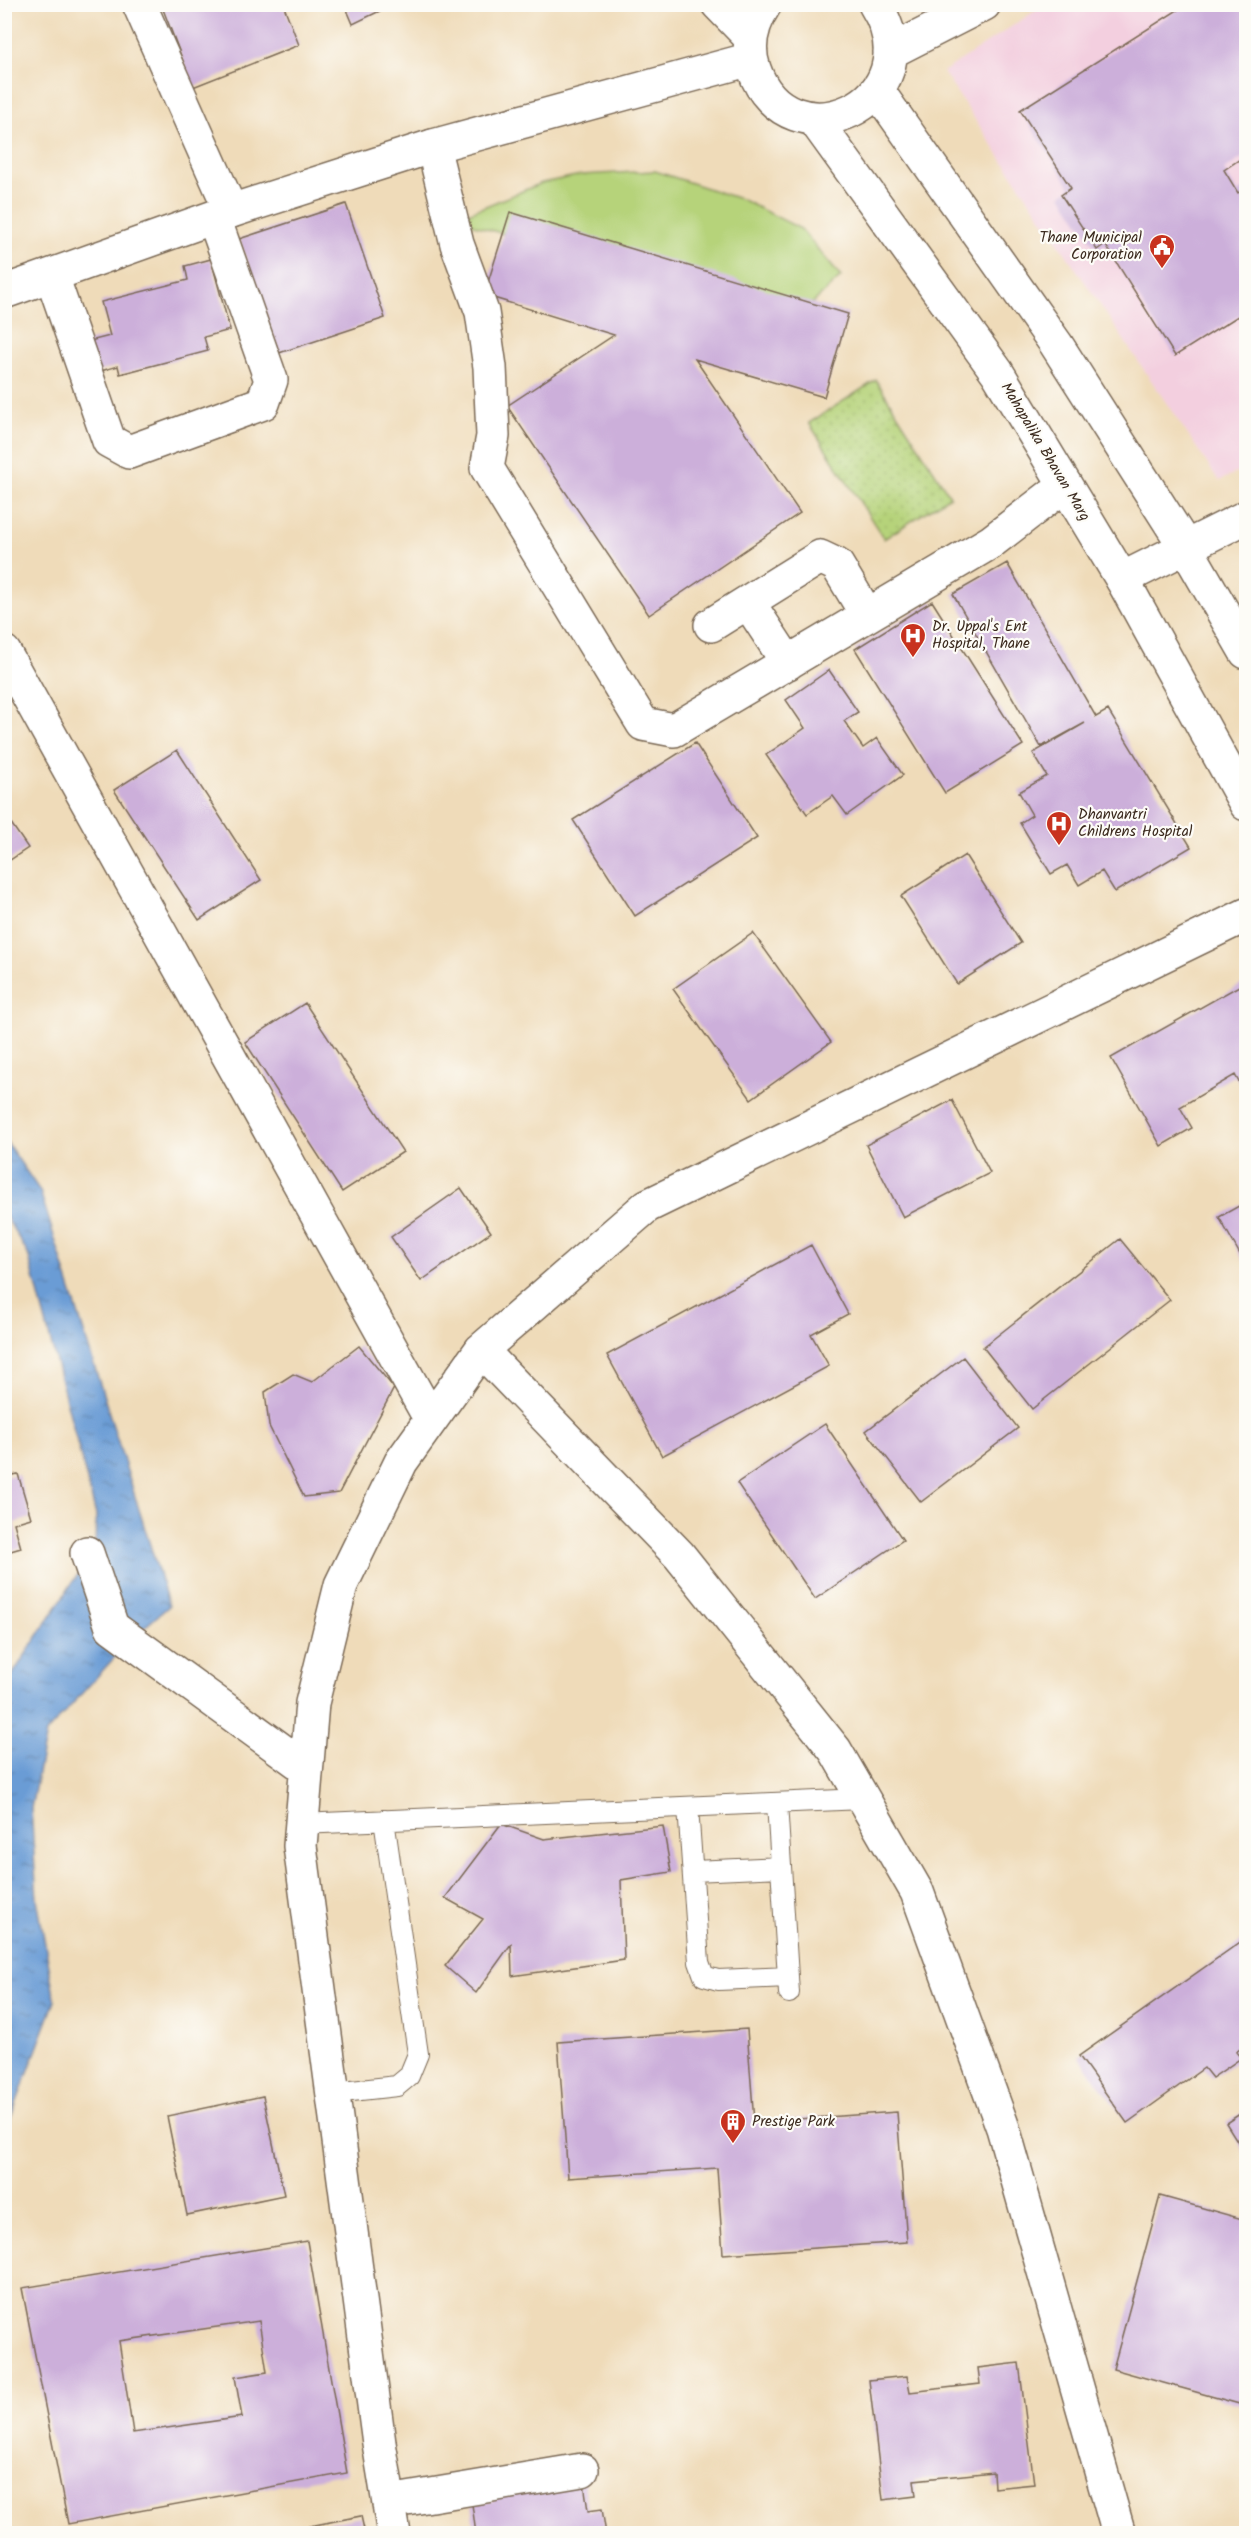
<svg xmlns="http://www.w3.org/2000/svg" width="1251" height="2538" viewBox="0 0 1251 2538" font-family="Kalam,sans-serif">
	<style>
		.built { fill: #f3cfdf }
		.grass { fill: url(#grass-dots); stroke: #787e4c; stroke-width: 1.5 }
		.green { fill: #b6d37a; stroke: #787e4c; stroke-width: 1.5 }
		.water { fill: url(#water-ripples); stroke: #52637a; stroke-width: 1.5 }
		.building { fill: #ccafda; fill-rule: evenodd }
		.lines { fill: none; stroke-linecap: round; stroke-linejoin: round }
		.lane-casing { stroke: #7a6854; stroke-width: 22 }
		.street-casing { stroke: #7a6854; stroke-width: 36 }
		.secondary-casing { stroke: #7a6854; stroke-width: 36 }
		.lane { stroke: #fff; stroke-width: 20 }
		.street { stroke: #fff; stroke-width: 33 }
		.secondary { stroke: #fff; stroke-width: 33 }
		.labels { text-anchor: middle; dominant-baseline: central; stroke-width: 4.5; stroke-linejoin: round; paint-order: stroke }
		.poi-label { font-size: 15px; fill: #3b2a1e; stroke: #fdfcf7; text-anchor: start }
		.street-label { font-size: 15px; fill: #3b2a1e; stroke: #fdfcf7 }
	</style>
	<defs>
		<pattern id="grass-dots" width="8" height="8" patternUnits="userSpaceOnUse" patternTransform="scale(1.5)"><rect width="8" height="8" fill="#b6d37a"/><path d="M2 2h.1M6 6h.1" fill="none" stroke="#9db569" stroke-width="1.8" stroke-linecap="round"/></pattern>
		<pattern id="water-ripples" width="26" height="14" patternUnits="userSpaceOnUse" patternTransform="scale(1.5)"><rect width="26" height="14" fill="#6a9cd5"/><path d="M2 4q2-2 4 0t4 0M15 11q2-2 4 0t4 0" fill="none" stroke="#587fac"/></pattern>
	</defs>
	<rect width="100%" height="100%" fill="#fdfcf7"/>
	<filter id="ink" filterUnits="userSpaceOnUse"><feTurbulence type="fractalNoise" baseFrequency=".0167" numOctaves="2"/><feDisplacementMap in="SourceGraphic" scale="12" xChannelSelector="R" yChannelSelector="G"/><feConvolveMatrix kernelMatrix="1 2 1 2 8 2 1 2 1" color-interpolation-filters="sRGB"/></filter>
	<filter id="wash" filterUnits="userSpaceOnUse"><feTurbulence type="fractalNoise" baseFrequency=".008" numOctaves="4" result="noise"/><feDisplacementMap in="SourceGraphic" scale="24" xChannelSelector="R" yChannelSelector="G"/><feGaussianBlur stdDeviation="1.35" result="paint"/><feColorMatrix in="noise" values="0 0 0 0 0 0 0 0 0 0 0 0 0 0 0 0 0 1.4 0 .05"/><feComposite in="paint" operator="in"/></filter>
	<g filter="url(#wash)">
		<rect width="100%" height="100%" fill="#efdbb9"/>
		<path class="built" d="M 1044,5 L 1246,5 L 1246,468 L 1219,481 L 943,72 Z"/>
		<path class="grass" d="M 876,380 L 950,496 L 884,539 L 809,423 Z"/>
		<path class="green" d="M 655,171 L 743,200 L 801,229 L 841,277 L 793,321 L 454,219 L 542,183 L 581,175 Z"/>
		<path class="water" d="M 5,1140 L 40,1191 L 169,1606 L 133,1637 L 46,1733 L 31,1808 L 37,1899 L 55,2001 L 5,2133 L 5,1686 L 95,1548 L 96,1515 L 28,1254 L 5,1215 Z"/>
		<g id="blocks">
			<path class="building" d="M 161,4 L 283,4 L 299,45 L 193,87 Z
				M 1187,4 L 1240,4 L 1244,10 L 1246,4 L 1246,155 L 1224,170 L 1238,193 L 1246,187 L 1246,311 L 1175,356 L 1105,244 L 1097,250 L 1061,195 L 1071,188 L 1020,110 Z
				M 345,5 L 392,5 L 353,24 Z
				M 346,204 L 385,318 L 279,353 L 239,239 Z
				M 510,212 L 848,314 L 824,397 L 695,359 L 800,513 L 649,615 L 507,406 L 614,335 L 484,295 Z
				M 211,259 L 230,330 L 204,337 L 208,351 L 120,374 L 118,366 L 94,373 L 86,342 L 110,336 L 101,302 L 188,280 L 185,266 Z
				M 1007,563 L 1096,717 L 1108,710 L 1191,847 L 1115,892 L 1102,871 L 1079,885 L 1067,865 L 1051,874 L 1020,823 L 1032,815 L 1019,792 L 1047,776 L 1033,753 L 1085,723 L 1041,747 L 953,594 Z
				M 932,601 L 1023,745 L 945,793 L 855,649 Z
				M 829,670 L 858,712 L 844,721 L 863,748 L 877,738 L 903,775 L 847,815 L 833,796 L 807,814 L 766,755 L 805,728 L 786,700 Z
				M 695,743 L 757,838 L 635,916 L 573,820 Z
				M 177,750 L 261,880 L 199,920 L 114,790 Z
				M 4,813 L 28,848 L 4,864 Z
				M 965,855 L 1021,943 L 957,984 L 901,896 Z
				M 753,933 L 831,1042 L 751,1099 L 673,989 Z
				M 1246,982 L 1246,1095 L 1235,1075 L 1180,1107 L 1192,1128 L 1161,1146 L 1111,1058 Z
				M 305,1003 L 403,1152 L 342,1192 L 245,1042 Z
				M 952,1100 L 990,1173 L 903,1217 L 866,1145 Z
				M 461,1188 L 491,1232 L 421,1281 L 391,1237 Z
				M 1246,1202 L 1246,1265 L 1219,1217 Z
				M 1120,1239 L 1170,1300 L 1032,1409 L 983,1347 Z
				M 811,1245 L 848,1314 L 811,1334 L 829,1366 L 662,1456 L 607,1355 Z
				M 359,1346 L 394,1388 L 339,1493 L 304,1497 L 269,1426 L 265,1392 L 293,1374 L 312,1382 Z
				M 963,1357 L 1018,1428 L 921,1502 L 866,1431 Z
				M 825,1424 L 903,1540 L 815,1599 L 737,1483 Z
				M 18,1474 L 31,1518 L 14,1523 L 21,1548 L 4,1553 L 4,1477 Z
				M 501,1824 L 544,1839 L 663,1826 L 671,1872 L 621,1880 L 624,1960 L 512,1976 L 511,1944 L 476,1993 L 445,1966 L 483,1919 L 445,1898 Z
				M 1246,1938 L 1246,2045 L 1236,2052 L 1241,2058 L 1212,2078 L 1204,2068 L 1127,2123 L 1079,2056 Z
				M 747,2029 L 754,2122 L 897,2112 L 907,2242 L 723,2254 L 717,2168 L 568,2178 L 558,2042 Z
				M 263,2096 L 284,2195 L 187,2215 L 167,2116 Z
				M 1246,2110 L 1246,2155 L 1226,2123 Z
				M 1160,2196 L 1246,2220 L 1246,2390 L 1243,2405 L 1113,2369 Z
				M 307,2241 L 347,2473 L 68,2524 L 22,2288 ZM 259,2321 L 267,2372 L 235,2377 L 242,2417 L 133,2433 L 119,2341 Z
				M 1019,2363 L 1034,2484 L 994,2488 L 993,2472 L 914,2480 L 916,2496 L 883,2500 L 869,2380 L 907,2376 L 910,2392 L 980,2384 L 978,2368 Z
				M 584,2483 L 588,2511 L 602,2509 L 606,2534 L 476,2534 L 472,2504 L 495,2501 L 493,2485 Z
				M 361,2516 L 365,2534 L 279,2534 L 279,2532 Z"/>
		</g>
	</g>
	<g filter="url(#ink)">
		<use href="#blocks" fill-opacity="0" stroke="#7a6854" stroke-width="1.5"/>
		<g class="lines">
			<defs>
				<path id="lane" d="M 777,1803 L 789,1993
					M 688,1807 L 699,1962 L 704,1976 L 718,1980 L 788,1977
					M 301,1824 L 863,1799
					M 693,1871 L 781,1867
					M 333,2093 L 397,2086 L 409,2076 L 418,2054 L 384,1820"/>
				<path id="street" d="M 139,4 L 231,211
					M 433,146 L 457,244 L 482,312 L 490,367 L 493,436 L 487,468 L 643,724 L 674,730 L 991,542 L 1065,485
					M 52,276 L 109,441 L 129,452 L 263,403 L 271,380 L 214,218
					M 1122,579 L 1246,517
					M 748,602 L 788,663
					M 711,625 L 820,557 L 837,565 L 867,615
					M 4,652 L 431,1420
					M 481,1350 L 679,1555 L 835,1750 L 917,1892 L 1003,2128 L 1119,2534
					M 87,1553 L 112,1627 L 306,1768
					M 389,2502 L 582,2470
					M 394,2534 L 379,2443 L 300,1846 L 312,1703 L 341,1585 L 401,1462 L 481,1350 L 647,1206 L 1246,915"/>
				<path id="secondary" d="M 718,4 L 750,37
					M 765,4 C 752,24 746,46 754,69 C 787,167 938,104 875,4
					M 890,52 L 984,4
					M 877,90 L 1056,344 L 1185,546 L 1246,652
					M 814,119 L 997,372 L 1122,579 L 1246,804
					M 4,292 L 231,211 L 433,146 L 751,59"/>
			</defs>
			<use href="#lane" class="lane-casing"/>
			<use href="#street" class="street-casing"/>
			<use href="#secondary" class="secondary-casing"/>
			<use href="#lane" class="lane"/>
			<use href="#street" class="street"/>
			<use href="#secondary" class="secondary"/>
		</g>
	</g>
	<defs>
		<symbol id="civic-pin" viewBox="-11 -11 22 30"><path d="M0 17L-7.5 6A9.5 9.5 0 1 1 7.5 6Z" fill="#c8321e" stroke="#fdfcf7"/><path d="M-.6-6.5H3V-4.5H.6V-3L4-1V1h2V6H-6V1h2V-1L-.6-3ZM-1.2 2.5V6h2.4V2.5Z" fill="#fff"/></symbol>
		<symbol id="hospital-pin" viewBox="-11 -11 22 30"><path d="M0 17L-7.5 6A9.5 9.5 0 1 1 7.5 6Z" fill="#c8321e" stroke="#fdfcf7"/><path d="M-5-5h3v3.5h4V-5h3V5h-3V1.5h-4V5h-3Z" fill="#fff"/></symbol>
		<symbol id="building-pin" viewBox="-11 -11 22 30"><path d="M0 17L-7.5 6A9.5 9.5 0 1 1 7.5 6Z" fill="#c8321e" stroke="#fdfcf7"/><path d="M-4-6H4V6H1V3H-1V6H-4ZM-2.5-4.3h1.7v1.8h-1.7ZM.8-4.3h1.7v1.8H.8ZM-2.5-1h1.7V.8h-1.7ZM.8-1h1.7V.8H.8Z" fill="#fff"/></symbol>
	</defs>
	<g fill-rule="evenodd">
		<use href="#civic-pin" x="1147" y="232" width="30" height="40"/>
		<use href="#hospital-pin" x="898" y="621" width="30" height="40"/>
		<use href="#hospital-pin" x="1044" y="809" width="30" height="40"/>
		<use href="#building-pin" x="718" y="2107" width="30" height="40"/>
	</g>
	<g class="labels">
		<g class="poi-label">
			<text x="1142" y="238" text-anchor="end">Thane Municipal<tspan x="1142" dy="17">Corporation</tspan></text>
			<text x="932" y="627">Dr. Uppal's Ent<tspan x="932" dy="17">Hospital, Thane</tspan></text>
			<text x="1078" y="815">Dhanvantri<tspan x="1078" dy="17">Childrens Hospital</tspan></text>
			<text x="752" y="2122">Prestige Park</text>
		</g>
		<g class="street-label">
			<text transform="translate(1045 452) rotate(59)">Mahapalika Bhavan Marg</text>
		</g>
	</g>
	<rect width="1251" height="2538" fill="none" stroke="#fdfcf7" stroke-width="24"/>
</svg>
